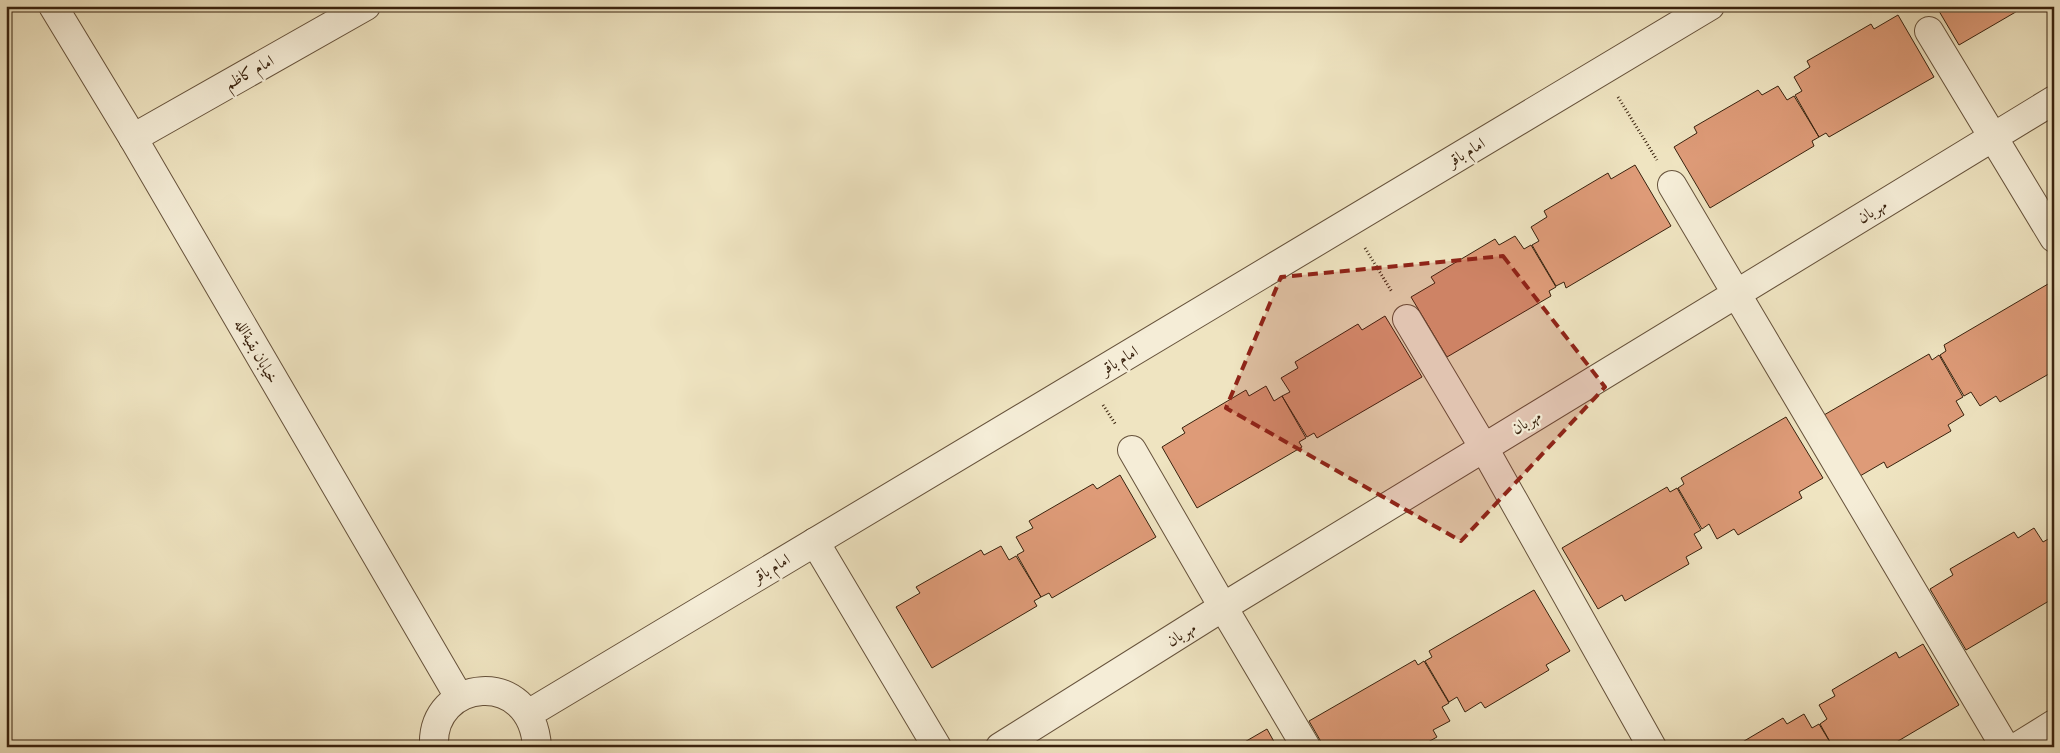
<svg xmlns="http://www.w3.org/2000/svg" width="2060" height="753" viewBox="0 0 2060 753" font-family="'EB Garamond',Amiri,serif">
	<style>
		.building { fill: #de9b78; stroke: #39220e }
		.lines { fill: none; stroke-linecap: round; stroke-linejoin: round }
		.minor-casing { stroke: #66523b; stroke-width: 30 }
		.tertiary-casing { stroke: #66523b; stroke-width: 30 }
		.path { stroke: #39220e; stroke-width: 3; stroke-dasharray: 1 2.5; stroke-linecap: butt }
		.minor { stroke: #f5edd7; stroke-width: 28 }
		.tertiary { stroke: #f5edd7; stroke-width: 28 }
		.marked { fill: #8f2418; fill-opacity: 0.2; stroke: #8f2418; stroke-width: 4; stroke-dasharray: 10 6; stroke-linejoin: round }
		.labels { text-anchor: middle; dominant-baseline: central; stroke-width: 4.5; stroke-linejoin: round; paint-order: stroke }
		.street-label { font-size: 16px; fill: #39220e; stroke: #f5edd7 }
	</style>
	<rect width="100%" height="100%" fill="#efe4c1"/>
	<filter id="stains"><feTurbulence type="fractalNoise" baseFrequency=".004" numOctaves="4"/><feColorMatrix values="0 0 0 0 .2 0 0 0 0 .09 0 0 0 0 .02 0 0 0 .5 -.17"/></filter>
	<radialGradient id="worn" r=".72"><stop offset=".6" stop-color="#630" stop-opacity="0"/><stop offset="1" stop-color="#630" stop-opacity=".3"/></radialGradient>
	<path class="building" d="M 1936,6 L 2026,6 L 1959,45 Z
		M 1898,15 L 1934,77 L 1829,137 L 1826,133 L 1819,137 L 1795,95 L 1802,91 L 1794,77 L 1810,67 L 1807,61 L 1871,24 L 1874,29 Z
		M 1778,86 L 1787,100 L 1794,96 L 1819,137 L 1812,141 L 1814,146 L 1710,208 L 1674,147 L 1697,133 L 1694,127 L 1758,90 L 1762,95 Z
		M 1635,165 L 1671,226 L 1566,288 L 1564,282 L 1556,286 L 1532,245 L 1539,241 L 1531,227 L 1547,217 L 1544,211 L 1608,173 L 1611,179 Z
		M 1515,236 L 1524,249 L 1531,245 L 1556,287 L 1549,291 L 1551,296 L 1447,357 L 1411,297 L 1435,283 L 1431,277 L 1495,239 L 1499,245 Z
		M 2048,284 L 2054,293 L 2054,371 L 2000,402 L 1996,396 L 1980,406 L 1971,392 L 1964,396 L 1940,355 L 1946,351 L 1944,345 Z
		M 1385,316 L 1422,377 L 1317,438 L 1314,433 L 1307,437 L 1282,396 L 1290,392 L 1281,378 L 1298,368 L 1295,362 L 1358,324 L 1362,330 Z
		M 1929,354 L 1932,360 L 1939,355 L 1963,397 L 1956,401 L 1964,415 L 1948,425 L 1951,431 L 1887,468 L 1884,462 L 1860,476 L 1824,415 Z
		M 1266,386 L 1274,401 L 1282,396 L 1306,438 L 1299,442 L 1302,447 L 1197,508 L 1162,447 L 1185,433 L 1182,428 L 1246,390 L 1249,396 Z
		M 1786,417 L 1823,478 L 1799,492 L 1802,498 L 1738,535 L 1734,529 L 1717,539 L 1709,524 L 1702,529 L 1678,488 L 1684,484 L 1681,478 Z
		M 1120,475 L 1156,537 L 1052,598 L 1049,593 L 1041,597 L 1017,555 L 1024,551 L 1016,537 L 1033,528 L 1029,521 L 1093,484 L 1097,489 Z
		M 1667,487 L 1670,492 L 1677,488 L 1701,530 L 1694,534 L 1702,548 L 1686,557 L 1689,564 L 1625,601 L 1622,595 L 1598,609 L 1562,548 Z
		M 2034,528 L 2043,542 L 2050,538 L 2054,544 L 2054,598 L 1966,650 L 1930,589 L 1953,575 L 1950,569 L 2014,532 L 2018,538 Z
		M 1001,546 L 1009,560 L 1016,556 L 1041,597 L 1034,601 L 1037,606 L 932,668 L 896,607 L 920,593 L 916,587 L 981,550 L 984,555 Z
		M 1534,590 L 1570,651 L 1546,665 L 1549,670 L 1485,708 L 1481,702 L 1465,712 L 1457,697 L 1449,702 L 1425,661 L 1432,657 L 1429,651 Z
		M 1923,644 L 1959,705 L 1888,747 L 1833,747 L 1820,724 L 1827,719 L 1819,705 L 1835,696 L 1832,690 L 1896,652 L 1899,658 Z
		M 1415,660 L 1418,665 L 1424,661 L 1449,703 L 1442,707 L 1450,721 L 1433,730 L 1437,737 L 1419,747 L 1324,747 L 1309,721 Z
		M 1804,714 L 1812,728 L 1819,724 L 1833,747 L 1734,747 L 1783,718 L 1787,724 Z
		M 1267,729 L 1277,747 L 1236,747 Z"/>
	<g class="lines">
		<defs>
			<path id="minor" d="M 1929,31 L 2054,238
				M 133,138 L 366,6
				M 1672,185 L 2005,747
				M 1407,319 L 1484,448 L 1652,747
				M 1132,450 L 1223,607 L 1306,747
				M 815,542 L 937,747
				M 1000,747 L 1223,607 L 2054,100
				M 2017,747 L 2054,724"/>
			<path id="tertiary" d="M 53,6 L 133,138 L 459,697
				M 528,714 L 1710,6
				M 434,747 C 430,678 532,667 537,747"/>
		</defs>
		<use href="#minor" class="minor-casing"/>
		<use href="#tertiary" class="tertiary-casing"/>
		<path class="path" d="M 1618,97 L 1657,160
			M 1365,248 L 1392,292
			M 1103,405 L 1116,425"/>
		<use href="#minor" class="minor"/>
		<use href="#tertiary" class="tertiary"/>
	</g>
	<path class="marked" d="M 1503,256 L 1605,387 L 1461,541 L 1226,408 L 1281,277 Z"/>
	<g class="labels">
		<g class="street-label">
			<text transform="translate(249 72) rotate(-29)">امام کاظم</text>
			<text transform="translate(1466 152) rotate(-31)">امام باقر</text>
			<text transform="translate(1872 211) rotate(-31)">مهربان</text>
			<text transform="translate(257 351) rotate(60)">خیابان بقیةالله</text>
			<text transform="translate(1119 360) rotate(-31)">امام باقر</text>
			<text transform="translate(1526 422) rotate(-31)">مهربان</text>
			<text transform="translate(771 568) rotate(-31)">امام باقر</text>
			<text transform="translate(1181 634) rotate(-32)">مهربان</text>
		</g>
	</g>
	<rect width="2060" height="753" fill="none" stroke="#efe4c1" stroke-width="25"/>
	<rect x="8" y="8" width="2045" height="738" fill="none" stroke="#39220e" stroke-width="2.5"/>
	<rect x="12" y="12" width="2035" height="728" fill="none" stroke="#39220e"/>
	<rect width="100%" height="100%" filter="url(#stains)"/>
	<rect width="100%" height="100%" fill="url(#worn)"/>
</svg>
